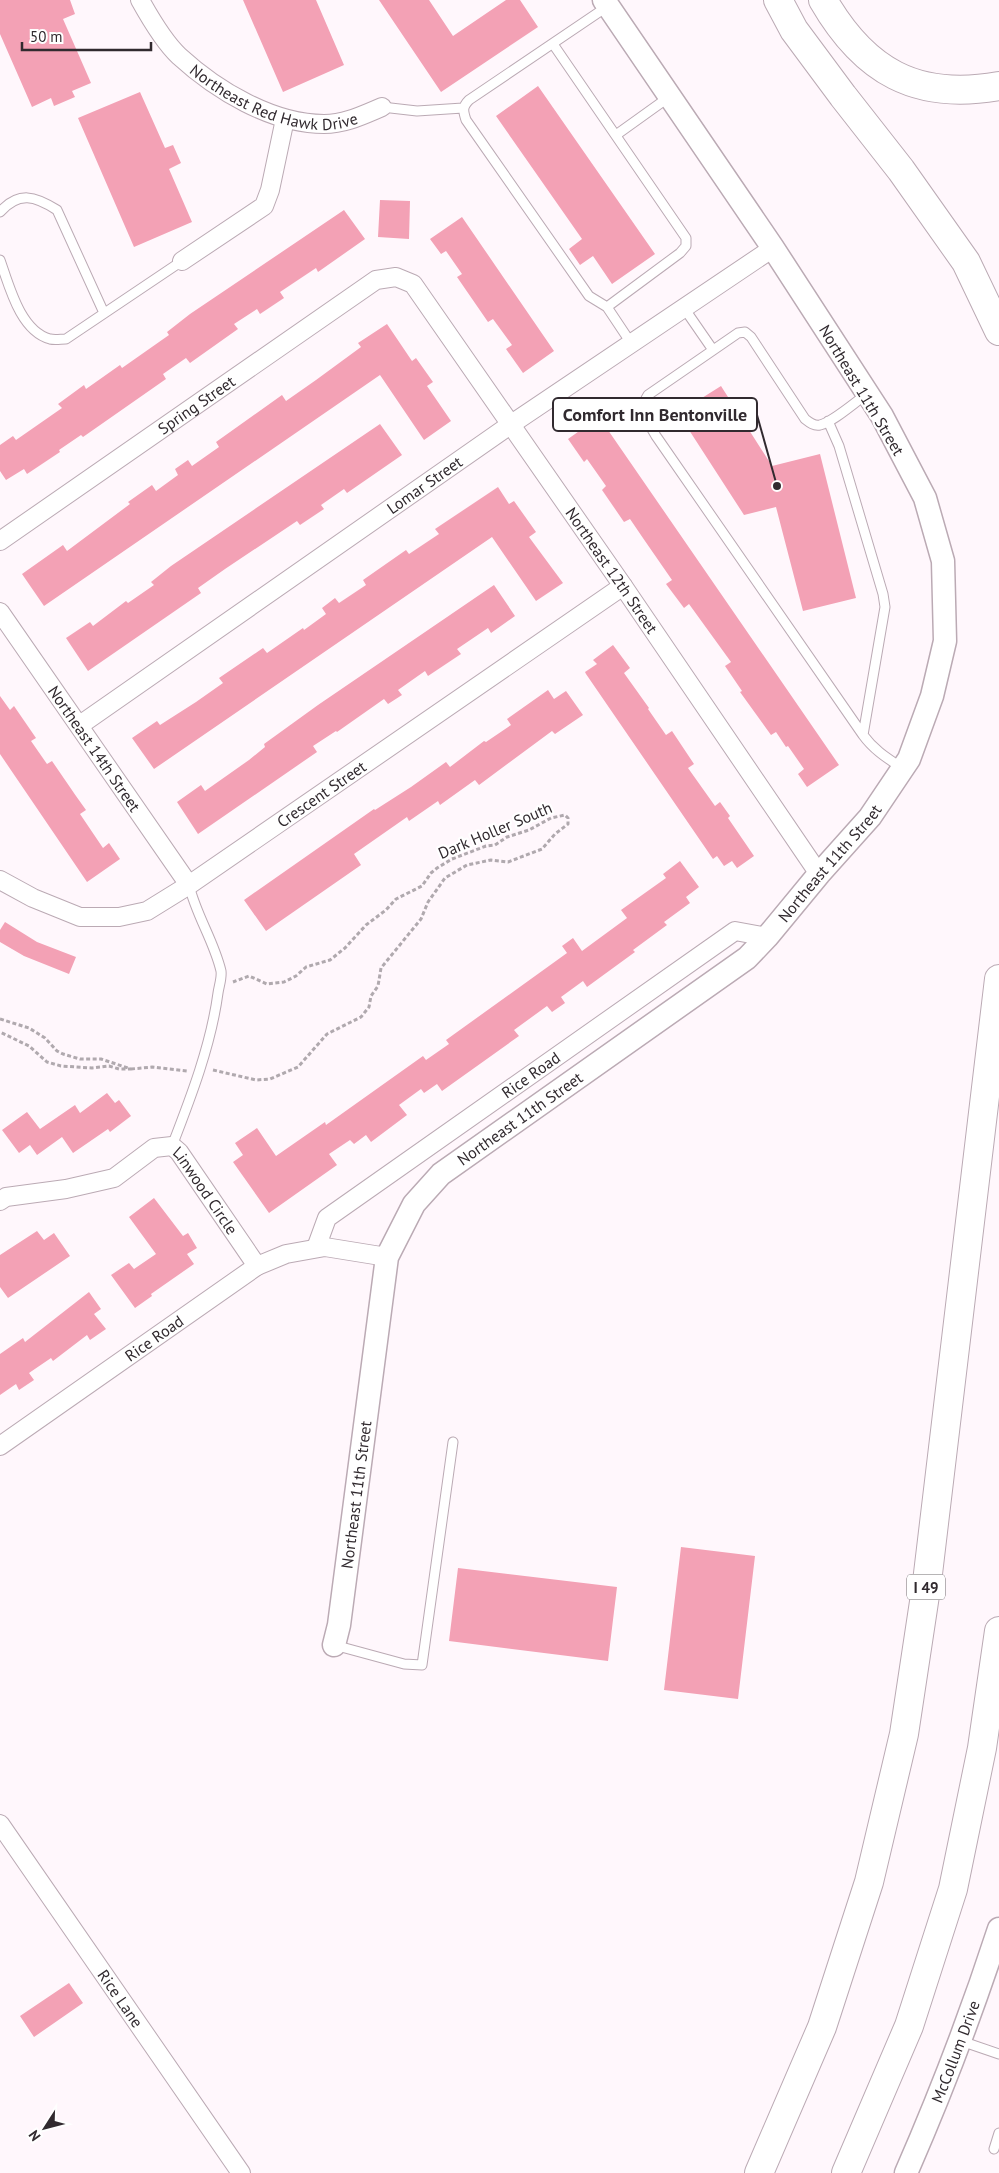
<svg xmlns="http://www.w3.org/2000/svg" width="999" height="2173" viewBox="0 0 999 2173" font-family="'PT Sans',sans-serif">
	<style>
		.building { fill: #f3a1b5 }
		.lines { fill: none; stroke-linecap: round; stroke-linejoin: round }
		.service-casing { stroke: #bbaab4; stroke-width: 11 }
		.minor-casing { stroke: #bbaab4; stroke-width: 20 }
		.tertiary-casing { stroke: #bbaab4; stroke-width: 25 }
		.motorway-casing { stroke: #bbaab4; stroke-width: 30 }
		.path { stroke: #b0a9ae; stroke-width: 3; stroke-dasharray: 4 2.5; stroke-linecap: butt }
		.service { stroke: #fff; stroke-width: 9 }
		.minor { stroke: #fff; stroke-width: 18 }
		.tertiary { stroke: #fff; stroke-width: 22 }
		.motorway { stroke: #fff; stroke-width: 28 }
		.labels { text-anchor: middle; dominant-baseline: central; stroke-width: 4.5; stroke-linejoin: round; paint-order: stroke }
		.shield { fill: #fff; stroke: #6f6a6d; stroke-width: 1 }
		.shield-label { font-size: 15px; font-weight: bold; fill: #312a2f }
		.street-label { font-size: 16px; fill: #312a2f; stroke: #fff }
		.leader { fill: none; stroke: #312a2f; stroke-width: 2 }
		.callout-dot { fill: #312a2f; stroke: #fff; stroke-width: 2 }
		.callout { fill: #fff; stroke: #312a2f; stroke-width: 2 }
		.callout-label { font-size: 18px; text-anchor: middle; font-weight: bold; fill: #312a2f }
	</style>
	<rect width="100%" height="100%" fill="#fff7fc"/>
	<path class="building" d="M 0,0 L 70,0 L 75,14 L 63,19 L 91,83 L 72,91 L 75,97 L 54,106 L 51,98 L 32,107 L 0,34 Z
		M 243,0 L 316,0 L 344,65 L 283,92 Z
		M 379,0 L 429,0 L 453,36 L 506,0 L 520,0 L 538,27 L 441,92 Z
		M 538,86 L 655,254 L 612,284 L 593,256 L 580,265 L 569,249 L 582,239 L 496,116 Z
		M 140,92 L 165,148 L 173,145 L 181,163 L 169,169 L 192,222 L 134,247 L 78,118 Z
		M 380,200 L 410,201 L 409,239 L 378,237 Z
		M 344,210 L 365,239 L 318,272 L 316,268 L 280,292 L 284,298 L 260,314 L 257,309 L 234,324 L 238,329 L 190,363 L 186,358 L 163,374 L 166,379 L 83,437 L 81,435 L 59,450 L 60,452 L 27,474 L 24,469 L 6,480 L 0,471 L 0,445 L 13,436 L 16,440 L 62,408 L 58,404 L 84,385 L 86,389 L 120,365 L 122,368 L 169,335 L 167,332 L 190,314 Z
		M 462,217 L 554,351 L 523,373 L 506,349 L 512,345 L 493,319 L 488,322 L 457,277 L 462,274 L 446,251 L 441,254 L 430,239 Z
		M 387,324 L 412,361 L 416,358 L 433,382 L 427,386 L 451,421 L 424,440 L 380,375 L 44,606 L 22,574 L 63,545 L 67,551 L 130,504 L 128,502 L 152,485 L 156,491 L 178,475 L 175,469 L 188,460 L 192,466 L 219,447 L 216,442 L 282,395 L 286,401 L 316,380 L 361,347 L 358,343 Z
		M 721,386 L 772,466 L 820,454 L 856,598 L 803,611 L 776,507 L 744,515 L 678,413 Z
		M 599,417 L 839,765 L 807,787 L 798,774 L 804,769 L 788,746 L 786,747 L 776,732 L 771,735 L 740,692 L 742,691 L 725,666 L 731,662 L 689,604 L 684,608 L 666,584 L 672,580 L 645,541 L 630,519 L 624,522 L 602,490 L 606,486 L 587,459 L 584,462 L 568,439 Z
		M 380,424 L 402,455 L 347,493 L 344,489 L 321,505 L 324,509 L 300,525 L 297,521 L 225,569 L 198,588 L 201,593 L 88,671 L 66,638 L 90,622 L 93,626 L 126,601 L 128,603 L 154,585 L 151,582 L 171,566 Z
		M 498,487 L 509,504 L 514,501 L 536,532 L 529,537 L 563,583 L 536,601 L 492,537 L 154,769 L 132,738 L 157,721 L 160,725 L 196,702 L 223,683 L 219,678 L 263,648 L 267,653 L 303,628 L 304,630 L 326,614 L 322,608 L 335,598 L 339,603 L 366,585 L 363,580 L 406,550 L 409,554 L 439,534 L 435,529 Z
		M 494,585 L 515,616 L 491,633 L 488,628 L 457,649 L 461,654 L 428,676 L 425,671 L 398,690 L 402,695 L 388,704 L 384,699 L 337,732 L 336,731 L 313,746 L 317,752 L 198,834 L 177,802 L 201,785 L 205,791 L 249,760 L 265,747 L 264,744 L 318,705 Z
		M 613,645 L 630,668 L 624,673 L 649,708 L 648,709 L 666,735 L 672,731 L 694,764 L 688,768 L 715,806 L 720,802 L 730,816 L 728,818 L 754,856 L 737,868 L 732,861 L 724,866 L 717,856 L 713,859 L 586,674 L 585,672 L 597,664 L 593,660 Z
		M 548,690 L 554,699 L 566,691 L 583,715 L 555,734 L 552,731 L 479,785 L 475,780 L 440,805 L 438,801 L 409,821 L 407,817 L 354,854 L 361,865 L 266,931 L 244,900 L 374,809 L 375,810 L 411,787 L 446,762 L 450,767 L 484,741 L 486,742 L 511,725 L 507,719 Z
		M 0,696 L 10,710 L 14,706 L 36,738 L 31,741 L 47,764 L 52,761 L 76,796 L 86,810 L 80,814 L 103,848 L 109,843 L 120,859 L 87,882 L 0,754 Z
		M 680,861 L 699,887 L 686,897 L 690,903 L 664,922 L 667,925 L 633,950 L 635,952 L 587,987 L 583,981 L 561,997 L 565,1003 L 552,1012 L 547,1006 L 514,1030 L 519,1036 L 442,1091 L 437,1084 L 424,1093 L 421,1089 L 399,1105 L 407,1115 L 371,1142 L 366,1135 L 354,1144 L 350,1140 L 329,1154 L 337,1165 L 269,1213 L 233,1162 L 243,1155 L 235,1143 L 257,1128 L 276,1156 L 325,1122 L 326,1125 L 423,1056 L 426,1060 L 449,1044 L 446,1040 L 567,953 L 562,946 L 573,938 L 582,951 L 627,918 L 621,910 L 666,878 L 663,874 Z
		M 5,922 L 37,942 L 76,957 L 69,974 L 24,956 L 0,942 L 0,930 Z
		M 107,1093 L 115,1103 L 119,1100 L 131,1116 L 110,1132 L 108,1129 L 73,1153 L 62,1137 L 37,1155 L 30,1145 L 19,1153 L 2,1130 L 27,1112 L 40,1129 L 75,1105 L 80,1113 Z
		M 154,1198 L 183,1236 L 188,1233 L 197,1248 L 187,1254 L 194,1264 L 151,1294 L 152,1296 L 135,1308 L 111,1275 L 129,1263 L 134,1269 L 156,1254 L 129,1217 Z
		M 37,1231 L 44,1240 L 54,1233 L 70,1256 L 8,1298 L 0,1287 L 0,1255 Z
		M 89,1292 L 101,1309 L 94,1314 L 106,1329 L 90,1340 L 87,1335 L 53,1361 L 51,1358 L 29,1373 L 34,1380 L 19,1390 L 16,1384 L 0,1395 L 0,1354 L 23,1338 L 25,1342 Z
		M 681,1547 L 755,1556 L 738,1699 L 664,1690 Z
		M 458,1568 L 617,1587 L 608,1661 L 449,1641 Z
		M 69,1983 L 83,2003 L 34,2037 L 20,2016 Z"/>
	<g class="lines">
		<defs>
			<path id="service" d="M 608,6 L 469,100 C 462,107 463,111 466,120 L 589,296 L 607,307 L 631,343
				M 553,44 L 686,238 L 686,246 L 680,253 L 607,307
				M 382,107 L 417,111 L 463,108
				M 616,135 L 669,97
				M 0,212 C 19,191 35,196 57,210 L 104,313
				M 0,260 C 9,285 20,331 50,339 C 55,340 61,339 66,339 L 182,261
				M 684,308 L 713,350
				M 867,394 C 855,402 833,422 820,425 C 814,426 810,423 805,419 L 751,337 L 745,332 L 738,333 L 648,395 C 638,410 648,422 656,436 L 863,735 C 874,750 887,758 902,768
				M 828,421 L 839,446 L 883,594 L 885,607 L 863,735
				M 172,1146 C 191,1097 211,1045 218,993 C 219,986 222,978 221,971 C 214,941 196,915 189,885
				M 334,1645 L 404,1664 L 422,1665 L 453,1442
				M 961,2041 L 999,2054
				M 994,2149 L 999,2133"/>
			<g id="minor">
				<path id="s1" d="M 140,0 C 150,18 164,42 179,56 C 216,90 272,124 324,124 C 345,124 363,115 382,107"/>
				<path d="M 182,261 L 264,206 L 270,190 L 285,119"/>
				<path id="s2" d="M 0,541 L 376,280 L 396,277 L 413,284 L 623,586 L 819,874"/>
				<path id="s3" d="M 0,612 L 189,885"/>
				<path id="s4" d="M 80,725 L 510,425 L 773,248"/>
				<path id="s5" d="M 0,880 L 33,898 L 80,917 L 119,917 L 147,911 L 189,885 L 623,586"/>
				<path id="s6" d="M 0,1201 L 6,1197 L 66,1189 L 114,1178 L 154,1148 L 172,1146 L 179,1152 L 257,1266"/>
				<path id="s7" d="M 316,1248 L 327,1218 L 735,931 L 767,937"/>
				<path id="s8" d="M 0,1446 L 257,1266 L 286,1254 L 325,1247 L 387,1257"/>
				<path id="s9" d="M 0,1824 L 241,2173"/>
			</g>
			<g id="tertiary">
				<path id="s10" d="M 334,1645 L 339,1625 L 387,1257 L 414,1204 L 441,1174 L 747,958 L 767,937 L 819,874 L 870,817 L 909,759 L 932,696 L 945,641 L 943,561 L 925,498 L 882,416 L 773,248 L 604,0"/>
				<path id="s11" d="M 906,2173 C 941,2093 972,2012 999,1929"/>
			</g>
			<path id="motorway" d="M 778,0 L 794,30 L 843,96 L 901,170 L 966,262 L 999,331
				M 823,0 C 864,71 916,101 999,86
				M 759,2173 L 822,2027 L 869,1882 L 904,1734 L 927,1582 L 999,979
				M 846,2173 L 909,2026 L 953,1889 L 982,1748 L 999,1631"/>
		</defs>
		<use href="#service" class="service-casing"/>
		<use href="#minor" class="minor-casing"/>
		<use href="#tertiary" class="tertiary-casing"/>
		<use href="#motorway" class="motorway-casing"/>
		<path class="path" d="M 0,1019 L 29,1028 L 45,1038 L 57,1051 L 63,1054 L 80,1059 L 101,1059 L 131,1069 L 119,1069 L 109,1066 L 92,1068 L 61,1066 L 47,1062 L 29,1046 L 0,1032
			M 131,1069 L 152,1067 L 187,1071
			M 213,1070 L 256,1080 L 270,1079 L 298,1067 L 327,1034 L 361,1017 L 369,1007 L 371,996 L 378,986 L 381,968 L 421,919 L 428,902 L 445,878 L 467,865 L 491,860 L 508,862 L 542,849 L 555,834 L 568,824 L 568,818 L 565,815 L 551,818 L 529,830 L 507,837 L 495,845 L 486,846 L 452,859 L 437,868 L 431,873 L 422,886 L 396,899 L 386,910 L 366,925 L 345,948 L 330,960 L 306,967 L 296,976 L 284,982 L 267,984 L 249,976 L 233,982"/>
		<use href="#service" class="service"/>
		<use href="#minor" class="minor"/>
		<use href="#tertiary" class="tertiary"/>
		<use href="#motorway" class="motorway"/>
	</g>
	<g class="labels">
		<rect class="shield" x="907" y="1574.5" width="38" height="25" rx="4"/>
		<g class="shield-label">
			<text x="926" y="1587">I 49</text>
		</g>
		<g class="street-label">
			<text stroke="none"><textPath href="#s1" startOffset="176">Northeast Red Hawk Drive</textPath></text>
			<text transform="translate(862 390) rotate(59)">Northeast 11th Street</text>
			<text stroke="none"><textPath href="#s2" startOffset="239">Spring Street</textPath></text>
			<text stroke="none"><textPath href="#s4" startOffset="420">Lomar Street</textPath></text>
			<text stroke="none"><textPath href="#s2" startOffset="845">Northeast 12th Street</textPath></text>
			<text stroke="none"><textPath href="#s3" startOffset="166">Northeast 14th Street</textPath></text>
			<text stroke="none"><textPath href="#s5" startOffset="366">Crescent Street</textPath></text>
			<text transform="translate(495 830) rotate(-23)">Dark Holler South</text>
			<text stroke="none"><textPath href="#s10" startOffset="992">Northeast 11th Street</textPath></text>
			<text stroke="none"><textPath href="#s7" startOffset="281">Rice Road</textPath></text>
			<text stroke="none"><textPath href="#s10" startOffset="588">Northeast 11th Street</textPath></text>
			<text stroke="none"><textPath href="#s6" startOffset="241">Linwood Circle</textPath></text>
			<text stroke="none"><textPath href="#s8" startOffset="188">Rice Road</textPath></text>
			<text stroke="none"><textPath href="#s10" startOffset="152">Northeast 11th Street</textPath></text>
			<text stroke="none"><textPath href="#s9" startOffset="212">Rice Lane</textPath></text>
			<text stroke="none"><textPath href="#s11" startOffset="131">McCollum Drive</textPath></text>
		</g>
	</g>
	<path class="leader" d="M777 486L757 415"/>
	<circle class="callout-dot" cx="777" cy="486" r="5"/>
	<rect class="callout" x="553" y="398" width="204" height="33" rx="5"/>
	<g class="callout-label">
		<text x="655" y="421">Comfort Inn Bentonville</text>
	</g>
	<g transform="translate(45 2128) rotate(234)" stroke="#ffffff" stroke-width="4" paint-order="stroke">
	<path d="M0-4L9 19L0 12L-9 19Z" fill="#312a2f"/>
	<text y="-8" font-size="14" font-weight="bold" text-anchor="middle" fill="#312a2f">N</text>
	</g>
	<path d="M22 42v8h129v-8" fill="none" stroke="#312a2f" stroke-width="2.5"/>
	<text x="30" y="42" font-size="15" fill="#312a2f" stroke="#ffffff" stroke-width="4" paint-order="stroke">50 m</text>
</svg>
